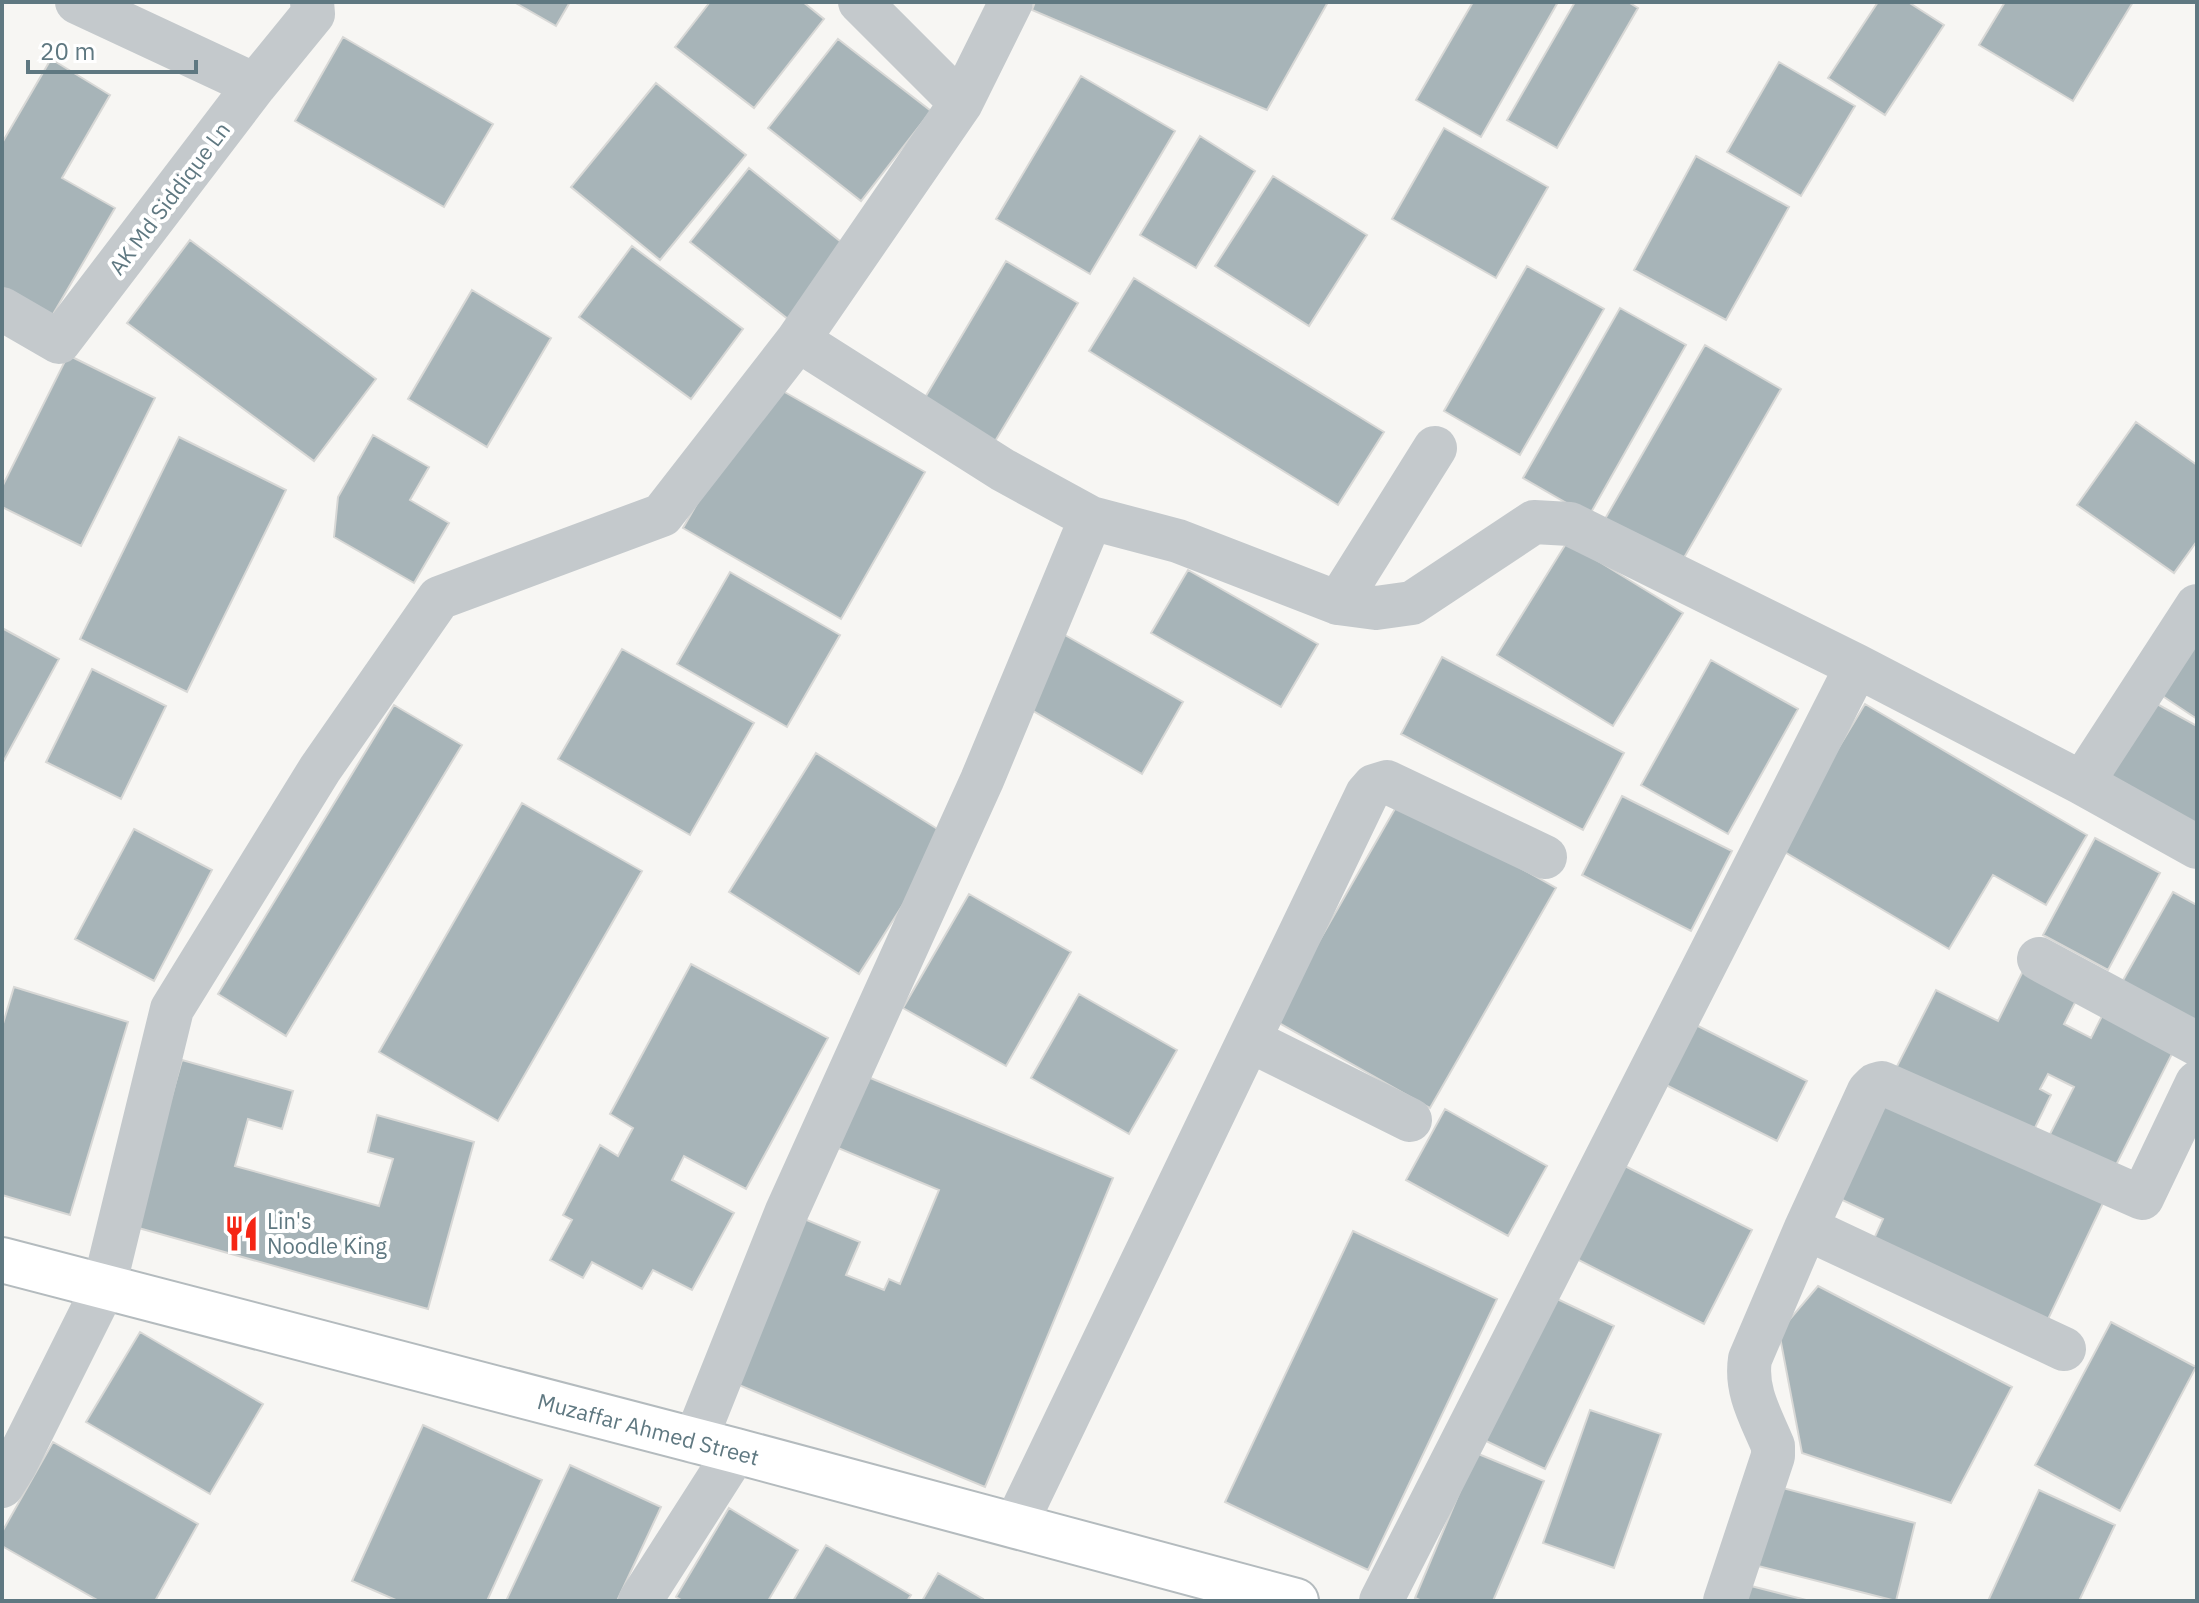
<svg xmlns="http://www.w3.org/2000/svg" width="2199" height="1603" viewBox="0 0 2199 1603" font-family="'IBM Plex Sans',sans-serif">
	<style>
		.building { fill: #a7b4b8; stroke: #d8d8d6; stroke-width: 2 }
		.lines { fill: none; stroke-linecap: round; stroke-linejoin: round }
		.major-casing { stroke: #b4bbbe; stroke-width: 48 }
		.minor { stroke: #c4c9cc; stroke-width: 44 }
		.major { stroke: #fff; stroke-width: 44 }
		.labels { text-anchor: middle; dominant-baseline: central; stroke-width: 8; stroke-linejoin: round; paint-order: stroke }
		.street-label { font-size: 22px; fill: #5f7881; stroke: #fff }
		.poi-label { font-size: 22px; fill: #5f7881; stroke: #fff; text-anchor: start }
	</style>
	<rect width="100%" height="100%" fill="#f7f6f3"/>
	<path class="building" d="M 514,2 L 570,2 L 556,26 Z
		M 710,2 L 803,2 L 824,19 L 754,108 L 675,47 Z
		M 1035,2 L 1328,2 L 1267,110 L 1032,10 Z
		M 1473,2 L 1558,2 L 1481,137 L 1416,100 Z
		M 1575,2 L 1628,2 L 1638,8 L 1557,148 L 1507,120 Z
		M 1878,2 L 1908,2 L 1944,25 L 1885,115 L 1828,78 Z
		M 2005,2 L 2133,2 L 2073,101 L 1979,45 Z
		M 343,37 L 493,124 L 444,207 L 295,121 Z
		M 838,39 L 931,111 L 861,201 L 768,128 Z
		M 51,59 L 110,95 L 62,178 L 115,208 L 45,328 L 2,303 L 2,143 Z
		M 1779,62 L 1855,106 L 1801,196 L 1727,152 Z
		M 1081,76 L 1175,131 L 1090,274 L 996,219 Z
		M 656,83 L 746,155 L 660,260 L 571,187 Z
		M 1444,128 L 1548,187 L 1496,278 L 1392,219 Z
		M 1200,136 L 1255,171 L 1196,268 L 1140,235 Z
		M 1696,156 L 1789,207 L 1726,320 L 1634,270 Z
		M 749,168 L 851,250 L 793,323 L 690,242 Z
		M 1273,176 L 1367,235 L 1309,326 L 1215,266 Z
		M 190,240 L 376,379 L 314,461 L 127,323 Z
		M 632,246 L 743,329 L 691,399 L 579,317 Z
		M 1006,261 L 1078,303 L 991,448 L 920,406 Z
		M 1527,266 L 1604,309 L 1520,455 L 1444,411 Z
		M 1134,278 L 1384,432 L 1338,505 L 1089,351 Z
		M 472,290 L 551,338 L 487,447 L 408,399 Z
		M 1620,308 L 1686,345 L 1589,516 L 1523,478 Z
		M 1705,345 L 1781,389 L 1681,563 L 1605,519 Z
		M 68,355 L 155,398 L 81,546 L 2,507 L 2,487 Z
		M 767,382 L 925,472 L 841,619 L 683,528 Z
		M 2136,422 L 2197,465 L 2197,541 L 2174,573 L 2077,505 Z
		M 373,435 L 429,467 L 410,500 L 449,523 L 414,583 L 334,537 L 338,497 Z
		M 179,437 L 286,490 L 187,692 L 80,639 Z
		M 1567,542 L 1683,613 L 1613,726 L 1497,655 Z
		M 1188,570 L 1318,644 L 1281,707 L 1151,633 Z
		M 730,572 L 840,635 L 787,727 L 677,664 Z
		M 2197,620 L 2197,719 L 2152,689 Z
		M 2,628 L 59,659 L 2,764 Z
		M 1056,630 L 1183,702 L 1142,774 L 1016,701 Z
		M 622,649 L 754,723 L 690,835 L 558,759 Z
		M 1442,657 L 1624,753 L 1583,830 L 1401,734 Z
		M 1711,660 L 1798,709 L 1728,834 L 1641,785 Z
		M 92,669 L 166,706 L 121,799 L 46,762 Z
		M 2148,699 L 2197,726 L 2197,844 L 2097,789 Z
		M 1865,704 L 2087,835 L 2046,905 L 1993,875 L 1949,949 L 1778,848 Z
		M 394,705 L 462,745 L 286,1036 L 218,994 Z
		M 816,753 L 947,835 L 859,974 L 729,892 Z
		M 1622,796 L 1732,851 L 1691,931 L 1582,875 Z
		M 1400,800 L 1556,888 L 1430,1108 L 1274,1020 Z
		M 522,803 L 642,871 L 498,1121 L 379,1052 Z
		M 134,829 L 212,870 L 154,981 L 75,939 Z
		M 2095,838 L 2160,873 L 2108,970 L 2043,935 Z
		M 2173,892 L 2197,905 L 2197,1037 L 2117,991 Z
		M 969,894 L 1071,952 L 1006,1066 L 903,1008 Z
		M 2027,963 L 2081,991 L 2064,1024 L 2091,1038 L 2108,1004 L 2179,1040 L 2111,1175 L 2046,1142 L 2074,1087 L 2048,1074 L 2040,1089 L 2051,1095 L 2029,1140 L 1890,1080 L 1936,990 L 1998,1021 Z
		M 691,964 L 828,1038 L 746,1189 L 684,1156 L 672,1180 L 734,1213 L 692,1290 L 653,1270 L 642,1289 L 592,1262 L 583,1278 L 550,1260 L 572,1220 L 563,1215 L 600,1145 L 618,1156 L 633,1128 L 610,1114 Z
		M 14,987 L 128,1022 L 70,1215 L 2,1195 L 2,1027 Z
		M 1079,994 L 1177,1050 L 1129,1134 L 1031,1078 Z
		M 1696,1025 L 1807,1081 L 1777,1141 L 1666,1085 Z
		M 182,1060 L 293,1091 L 282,1129 L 248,1119 L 235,1166 L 379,1206 L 393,1159 L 368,1152 L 377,1115 L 474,1142 L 428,1309 L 135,1227 Z
		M 868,1077 L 1113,1178 L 985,1487 L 734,1383 L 802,1218 L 860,1242 L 846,1275 L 884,1290 L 889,1279 L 900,1284 L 939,1190 L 838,1148 Z
		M 1886,1098 L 2104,1201 L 2041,1334 L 1868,1252 L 1883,1219 L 1838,1198 Z
		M 1445,1109 L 1547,1166 L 1508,1236 L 1406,1180 Z
		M 1611,1159 L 1752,1230 L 1704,1324 L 1563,1252 Z
		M 1353,1231 L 1497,1299 L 1368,1570 L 1225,1502 Z
		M 1818,1286 L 2012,1387 L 1951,1503 L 1802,1453 L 1779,1332 Z
		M 1553,1297 L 1614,1326 L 1545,1469 L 1484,1440 Z
		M 2111,1322 L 2196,1367 L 2120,1511 L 2035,1465 Z
		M 140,1332 L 263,1404 L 210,1494 L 86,1422 Z
		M 1590,1410 L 1661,1434 L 1614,1568 L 1543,1543 Z
		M 423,1425 L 542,1480 L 487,1601 L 398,1601 L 352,1581 Z
		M 53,1442 L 198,1524 L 155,1601 L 99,1601 L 2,1546 L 2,1532 Z
		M 1476,1453 L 1544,1481 L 1493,1601 L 1422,1601 L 1415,1598 Z
		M 570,1465 L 661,1507 L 617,1601 L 506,1601 Z
		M 1775,1486 L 1915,1523 L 1896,1601 L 1754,1565 Z
		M 2039,1490 L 2115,1525 L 2079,1601 L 1988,1601 Z
		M 729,1508 L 798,1550 L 768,1601 L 683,1601 L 676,1597 Z
		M 826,1545 L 911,1595 L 907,1601 L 793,1601 Z
		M 938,1573 L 983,1599 L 982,1601 L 922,1601 Z
		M 1747,1585 L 1810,1601 L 1743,1601 Z"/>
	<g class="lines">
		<defs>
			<g id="major">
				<path id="s1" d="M 2,1260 L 736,1451 L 1296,1601"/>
			</g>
		</defs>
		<use href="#major" class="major-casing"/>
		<path class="minor" d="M 77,2 L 255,85
			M 860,2 L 961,103
			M 2,309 L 59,342 L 255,85 L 313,14 L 312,2
			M 798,340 L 1003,470 L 1091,518 L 1178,541 L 1338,603 L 1376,608 L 1412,603 L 1534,522 L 1570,524 L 1857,666 L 2082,783 L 2197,847
			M 1338,603 L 1435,448
			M 2082,783 L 2197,606
			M 2039,959 L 2197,1044
			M 1249,1040 L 1410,1120
			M 1806,1228 L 2064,1349
			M 695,1441 L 787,1211 L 982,780 L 1091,518
			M 2,1486 L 15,1465 L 104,1287 L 172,1009 L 320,769 L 439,598 L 662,515 L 798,340 L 961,103 L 1011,2
			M 1015,1526 L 1367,794 L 1374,786 L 1387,782 L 1545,857
			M 640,1601 L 736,1451
			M 1381,1601 L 1857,666
			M 1725,1601 L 1773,1456 L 1773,1446 C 1761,1417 1745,1391 1750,1359 L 1806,1228 L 1869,1091 L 1875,1085 L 1882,1083 L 2142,1198 L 2197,1083"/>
		<use href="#major" class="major"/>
	</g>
	<defs>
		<symbol id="restaurant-bare" viewBox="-9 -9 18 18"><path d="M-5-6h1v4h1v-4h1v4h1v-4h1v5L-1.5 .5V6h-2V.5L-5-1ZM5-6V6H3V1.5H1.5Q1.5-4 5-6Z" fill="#f52615" stroke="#fff" stroke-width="2.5" paint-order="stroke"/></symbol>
	</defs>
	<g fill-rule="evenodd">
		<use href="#restaurant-bare" x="216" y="1208" width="51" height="51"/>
	</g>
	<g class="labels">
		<g class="street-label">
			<text transform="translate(169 198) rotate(-53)">AK Md Siddique Ln</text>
			<text stroke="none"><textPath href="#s1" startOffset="668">Muzaffar Ahmed Street</textPath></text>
		</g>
		<g class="poi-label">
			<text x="267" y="1220">Lin's<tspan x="267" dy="25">Noodle King</tspan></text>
		</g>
	</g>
	<rect width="2199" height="1603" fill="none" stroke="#5f7881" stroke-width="8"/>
	<path d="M28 60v12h168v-12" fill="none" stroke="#5f7881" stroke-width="4"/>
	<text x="40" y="60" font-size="24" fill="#5f7881" stroke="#ffffff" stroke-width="6" paint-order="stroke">20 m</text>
</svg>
